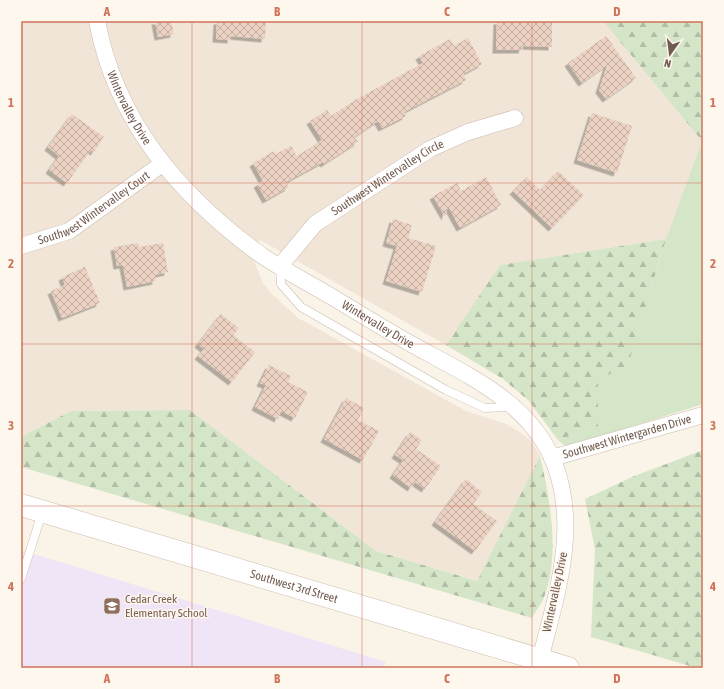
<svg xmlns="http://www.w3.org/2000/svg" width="724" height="689" viewBox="0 0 724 689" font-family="'Asap Condensed',sans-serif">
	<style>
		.residential { fill: #f1e5d7 }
		.education { fill: #f0e5f6 }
		.grass { fill: #d5e6c8 }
		.forest { fill: url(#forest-firs) }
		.building { fill: url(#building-cross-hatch); filter: url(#shadow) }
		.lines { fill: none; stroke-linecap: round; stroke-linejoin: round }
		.lane-casing { stroke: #cbbbaf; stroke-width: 9 }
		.street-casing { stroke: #cbbbaf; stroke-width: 17 }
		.secondary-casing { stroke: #cfbdb0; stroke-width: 23 }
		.lane { stroke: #fff; stroke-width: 8 }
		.street { stroke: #fff; stroke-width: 16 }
		.secondary { stroke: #fff; stroke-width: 22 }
		.grid { fill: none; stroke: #d1735a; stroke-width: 1; stroke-opacity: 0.55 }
		.labels { text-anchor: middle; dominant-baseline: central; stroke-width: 3; stroke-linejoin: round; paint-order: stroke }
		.street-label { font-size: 12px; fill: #715a4f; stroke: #fdf7ee }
		.education-label { font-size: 12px; fill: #785e54; stroke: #fdf7ee; text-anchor: start }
		.neatline { fill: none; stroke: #d1735a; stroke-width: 1.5 }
		.grid-label { font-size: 13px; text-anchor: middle; font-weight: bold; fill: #d1735a }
	</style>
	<defs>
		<pattern id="forest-firs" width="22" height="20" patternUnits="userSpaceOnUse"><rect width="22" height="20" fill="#d5e6c8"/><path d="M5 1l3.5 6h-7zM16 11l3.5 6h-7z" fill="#b1bda5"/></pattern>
		<pattern id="building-cross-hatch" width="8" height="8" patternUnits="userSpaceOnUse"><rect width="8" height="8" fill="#ecd2c3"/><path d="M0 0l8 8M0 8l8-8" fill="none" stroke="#c4ada1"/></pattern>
		<filter id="shadow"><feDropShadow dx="-3.5" dy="3.5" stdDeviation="0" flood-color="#0004"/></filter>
	</defs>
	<rect width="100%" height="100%" fill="#faf3e8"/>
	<path class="residential" d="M 21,21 L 603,21 L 702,141 L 666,239 L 501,265 L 446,345 L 260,240 L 252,256 L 263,283 L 272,294 L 298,318 L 466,411 L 506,424 L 520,432 L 531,441 L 540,456 L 478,581 L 376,551 L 190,410 L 71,411 L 21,437 Z"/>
	<path class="education" d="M 21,550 L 386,662 L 383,668 L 21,668 Z"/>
	<path class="grass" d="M 702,141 L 703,142 L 703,404 L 574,445 L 564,445 L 558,440 L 598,426 L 598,380 L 628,364 L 666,239 Z"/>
	<path class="forest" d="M 603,21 L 703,21 L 703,142 L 702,141 Z
		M 666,239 L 628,365 L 598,380 L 598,426 L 558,440 L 529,401 L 503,379 L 446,345 L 500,265 Z
		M 190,410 L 376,551 L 477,581 L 540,456 C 550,499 561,557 543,600 C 540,606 535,612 532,618 L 21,467 L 21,437 L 71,411 Z
		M 703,450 L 703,668 L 697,668 L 591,637 L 595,549 L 585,499 L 632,477 Z"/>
	<path class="building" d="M 155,21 L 171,21 L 174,34 L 158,37 Z
		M 217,21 L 266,21 L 265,39 L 231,36 L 231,40 L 216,39 Z
		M 497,21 L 552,21 L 552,47 L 523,46 L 522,50 L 496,50 Z
		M 606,36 L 636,78 L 606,99 L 599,90 L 607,65 L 582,83 L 568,63 Z
		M 468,38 L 482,64 L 463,74 L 466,80 L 404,112 L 406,116 L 382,128 L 378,121 L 354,137 L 358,142 L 324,164 L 323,162 L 286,182 L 289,187 L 266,200 L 257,184 L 263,181 L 253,163 L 274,151 L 276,154 L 291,146 L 297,156 L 322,140 L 310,121 L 327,110 L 331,116 L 357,99 L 423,63 L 419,56 L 450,39 L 454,46 Z
		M 592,113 L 632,126 L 617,173 L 577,160 Z
		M 72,114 L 104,137 L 94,152 L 91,150 L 67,183 L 49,170 L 59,156 L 48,147 Z
		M 558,171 L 584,195 L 552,228 L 513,191 L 527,177 L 540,190 Z
		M 486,177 L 501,205 L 460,228 L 448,206 L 445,217 L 433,196 L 457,183 L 461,191 Z
		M 393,219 L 412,225 L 408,238 L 436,246 L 422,292 L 386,281 L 397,246 L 386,243 Z
		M 138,243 L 139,247 L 163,243 L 168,272 L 155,275 L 156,281 L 127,287 L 123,265 L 117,266 L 114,247 Z
		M 85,267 L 100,303 L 62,318 L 51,291 L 65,285 L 62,277 Z
		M 221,314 L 239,328 L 233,335 L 255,352 L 232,382 L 198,356 L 204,349 L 198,344 Z
		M 269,365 L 291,376 L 288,382 L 308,392 L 295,418 L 281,411 L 278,419 L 255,407 L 266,385 L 260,383 Z
		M 346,398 L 364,408 L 358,420 L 379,431 L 363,460 L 324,439 Z
		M 410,432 L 422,440 L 416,449 L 441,466 L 425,489 L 415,482 L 411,488 L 393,475 L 403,460 L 395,455 Z
		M 466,479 L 482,492 L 473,504 L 497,521 L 475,551 L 435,522 Z"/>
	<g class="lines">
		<defs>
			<path id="lane" d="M 280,267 L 281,284 L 301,307 L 446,390 L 485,408 L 512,407
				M 21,579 L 42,513"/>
			<g id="street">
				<path id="s1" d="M 97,21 C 116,122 180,196 261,255 C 283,270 309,283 332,297 C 359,313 386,330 413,345 C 467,375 531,402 555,465 C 579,530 556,596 540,660"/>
				<path id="s2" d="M 21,246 L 69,231 L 162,164"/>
				<path id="s3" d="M 280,266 L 315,224 L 430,149 L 468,132 L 515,118"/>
				<path id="s4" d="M 552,458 L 703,415"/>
			</g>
			<g id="secondary">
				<path id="s5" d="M 21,505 L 568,668"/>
			</g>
		</defs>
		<use href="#lane" class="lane-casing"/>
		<use href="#street" class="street-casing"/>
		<use href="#secondary" class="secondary-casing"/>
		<use href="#lane" class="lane"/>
		<use href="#street" class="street"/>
		<use href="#secondary" class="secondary"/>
	</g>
	<path class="grid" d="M 192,21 L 192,668M 362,21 L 362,668M 532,21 L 532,668M 21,183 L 703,183M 21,344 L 703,344M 21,506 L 703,506"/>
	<defs>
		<symbol id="school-square" viewBox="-11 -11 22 22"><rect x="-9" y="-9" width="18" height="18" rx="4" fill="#8d6e63" stroke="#fdf7ee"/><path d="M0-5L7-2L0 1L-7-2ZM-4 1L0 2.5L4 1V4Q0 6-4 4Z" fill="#fff"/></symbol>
	</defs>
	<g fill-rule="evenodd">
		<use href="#school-square" x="102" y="596" width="20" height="20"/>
	</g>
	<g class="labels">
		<g class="street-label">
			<text stroke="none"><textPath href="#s1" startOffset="93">Wintervalley Drive</textPath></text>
			<text stroke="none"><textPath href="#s3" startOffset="141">Southwest Wintervalley Circle</textPath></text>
			<text stroke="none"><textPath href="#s2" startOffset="83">Southwest Wintervalley Court</textPath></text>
			<text stroke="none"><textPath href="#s1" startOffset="429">Wintervalley Drive</textPath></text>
			<text stroke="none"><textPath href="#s4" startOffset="78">Southwest Wintergarden Drive</textPath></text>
			<text stroke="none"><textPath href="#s5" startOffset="285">Southwest 3rd Street</textPath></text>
			<text transform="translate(555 592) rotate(-78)">Wintervalley Drive</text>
		</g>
		<g class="education-label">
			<text x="125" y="599">Cedar Creek<tspan x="125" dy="14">Elementary School</tspan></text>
		</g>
	</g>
	<rect width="724" height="689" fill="none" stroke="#fdf7ee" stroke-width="44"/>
	<g transform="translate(670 54) rotate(194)" stroke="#fdf7ee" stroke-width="3" paint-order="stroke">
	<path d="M0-3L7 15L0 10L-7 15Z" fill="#715a4f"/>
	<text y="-6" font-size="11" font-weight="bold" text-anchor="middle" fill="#715a4f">N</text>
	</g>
	<rect x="22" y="22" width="680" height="645" class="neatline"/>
	<g class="grid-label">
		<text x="107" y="16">A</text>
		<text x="277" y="16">B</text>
		<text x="447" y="16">C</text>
		<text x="617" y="16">D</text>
		<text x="11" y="107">1</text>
		<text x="713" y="107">1</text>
		<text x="11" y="268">2</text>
		<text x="713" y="268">2</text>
		<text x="11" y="430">3</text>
		<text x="713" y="430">3</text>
		<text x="11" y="591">4</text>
		<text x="713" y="591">4</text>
		<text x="107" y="683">A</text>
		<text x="277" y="683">B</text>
		<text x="447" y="683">C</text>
		<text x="617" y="683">D</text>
	</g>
</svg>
